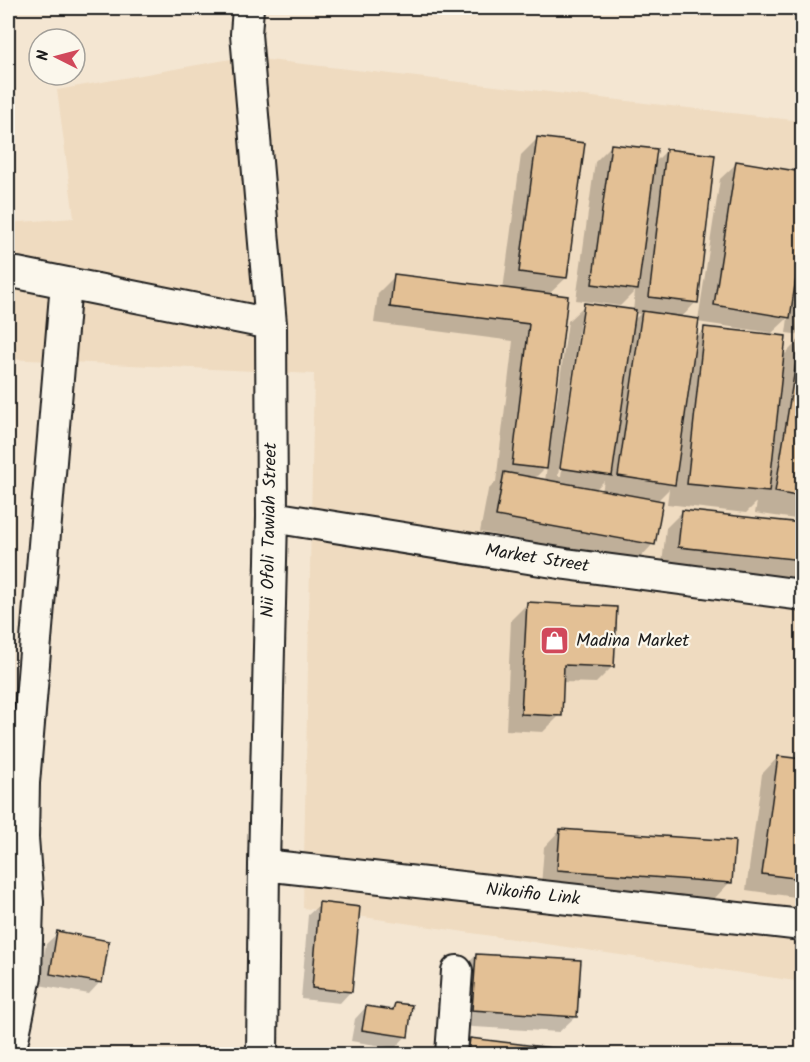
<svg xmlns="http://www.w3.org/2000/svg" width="810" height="1062" viewBox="0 0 810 1062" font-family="Kalam,sans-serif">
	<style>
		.built { fill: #efdbc0 }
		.shadow { fill: #0003; fill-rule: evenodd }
		.building { fill: #e3c095; stroke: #1c1c1c; stroke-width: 1.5 }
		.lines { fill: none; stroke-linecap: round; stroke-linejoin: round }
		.minor-casing { stroke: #1c1c1c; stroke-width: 34 }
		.minor { stroke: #fbf7ec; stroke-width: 30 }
		.labels { text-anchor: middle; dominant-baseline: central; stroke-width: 4.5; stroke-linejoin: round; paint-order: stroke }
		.street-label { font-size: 18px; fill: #1c1c1c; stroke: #fbf7ec }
		.poi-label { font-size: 18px; fill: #1c1c1c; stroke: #fbf7ec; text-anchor: start }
	</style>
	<rect width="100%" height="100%" fill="#f4e6d2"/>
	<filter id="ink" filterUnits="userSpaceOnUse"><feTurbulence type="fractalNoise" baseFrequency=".0167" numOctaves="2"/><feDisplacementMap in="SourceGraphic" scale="12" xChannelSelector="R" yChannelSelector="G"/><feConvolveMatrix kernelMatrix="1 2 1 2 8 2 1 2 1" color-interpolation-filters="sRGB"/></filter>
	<g filter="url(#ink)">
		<path class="built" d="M 242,57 L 802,121 L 802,982 L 303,908 L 314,374 L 8,359 L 8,223 L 74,218 L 57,90 Z"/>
		<path class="shadow" d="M 538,138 L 566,278 L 548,295 L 552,414 L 555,415 L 568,321 L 585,305 L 633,312 L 635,291 L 620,306 L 576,300 L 595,162 L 612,145 L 654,163 L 667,150 L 696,302 L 681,318 L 698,320 L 720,179 L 737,163 L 802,173 L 802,335 L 786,333 L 788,318 L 772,333 L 697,322 L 694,339 L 705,329 L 782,357 L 800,339 L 802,340 L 802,520 L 755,513 L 757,502 L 746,513 L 667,504 L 669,489 L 656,502 L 653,544 L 637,561 L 480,532 L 488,490 L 496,482 L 513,341 L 374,323 L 378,293 L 395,276 L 503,290 L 521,155 ZM 634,313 L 640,314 L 632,322 ZM 580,321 L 583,321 L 561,476 L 558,476 ZM 547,466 L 545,481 L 534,479 ZM 604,481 L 602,492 L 595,490 Z
			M 683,511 L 802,524 L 802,577 L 801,578 L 662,564 L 666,528 Z
			M 528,603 L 612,667 L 596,683 L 562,682 L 560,715 L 543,732 L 506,730 L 511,620 Z
			M 778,757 L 802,761 L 802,898 L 746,890 L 762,774 Z
			M 560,830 L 730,882 L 714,899 L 541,886 L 544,847 Z
			M 320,904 L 351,991 L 340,1003 L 301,999 L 308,915 Z
			M 58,933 L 100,982 L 89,994 L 39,985 L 46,944 Z
			M 476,955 L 576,1016 L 559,1032 L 456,1026 L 460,972 Z
			M 395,1004 L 406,1036 L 395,1048 L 351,1041 L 355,1019 L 366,1007 L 389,1011 Z
			M 471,1040 L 567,1052 L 566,1054 L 459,1054 L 459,1051 Z"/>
		<path class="building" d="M 537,137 L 585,143 L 567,278 L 519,272 Z
			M 611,144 L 657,149 L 638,290 L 592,284 Z
			M 666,149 L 715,155 L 698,303 L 649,297 Z
			M 736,161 L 802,172 L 802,238 L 790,318 L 714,305 Z
			M 394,274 L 568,296 L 547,469 L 512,465 L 529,324 L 390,307 Z
			M 584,303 L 636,310 L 612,476 L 560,468 Z
			M 642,311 L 699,319 L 675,485 L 618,476 Z
			M 704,327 L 786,336 L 769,492 L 687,484 Z
			M 800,338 L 802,338 L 802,497 L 775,492 Z
			M 504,472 L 663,501 L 655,545 L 496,516 Z
			M 682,510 L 802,523 L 802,560 L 678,547 Z
			M 527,602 L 617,607 L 614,667 L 564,665 L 562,716 L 521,714 Z
			M 778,756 L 802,759 L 802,879 L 762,874 Z
			M 560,829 L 735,841 L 732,883 L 557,870 Z
			M 319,902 L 360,907 L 352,992 L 312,988 Z
			M 57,931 L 109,941 L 102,983 L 50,974 Z
			M 476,954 L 581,960 L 577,1017 L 472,1010 Z
			M 395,1003 L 412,1005 L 408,1037 L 362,1030 L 366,1006 L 393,1010 Z
			M 470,1038 L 568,1050 L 568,1054 L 468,1054 Z"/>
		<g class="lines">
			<defs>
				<path id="minor" d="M 248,8 L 246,34 L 271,324 L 272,517 L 264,865 L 262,1054
					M 8,273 L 17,273 L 271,324
					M 272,517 L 566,564 L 802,595
					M 264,865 L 802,925
					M 10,1054 L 26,976 L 28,902 L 23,838 L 24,783 L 66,283
					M 451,1054 L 457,971"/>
			</defs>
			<use href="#minor" class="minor-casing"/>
			<use href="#minor" class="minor"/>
		</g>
	</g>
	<defs>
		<symbol id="shop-square" viewBox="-11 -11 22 22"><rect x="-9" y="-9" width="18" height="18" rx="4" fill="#d1495b" stroke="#fbf7ec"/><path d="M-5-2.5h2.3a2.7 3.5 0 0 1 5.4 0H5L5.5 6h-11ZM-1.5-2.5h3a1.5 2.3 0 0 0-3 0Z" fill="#fff"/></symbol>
	</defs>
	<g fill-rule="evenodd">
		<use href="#shop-square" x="538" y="624" width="33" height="33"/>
	</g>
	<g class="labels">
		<g class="street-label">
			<text transform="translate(270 530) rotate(-89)">Nii Ofoli Tawiah Street</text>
			<text transform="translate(537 559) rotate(9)">Market Street</text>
			<text transform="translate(533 895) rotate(6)">Nikoifio Link</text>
		</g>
		<g class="poi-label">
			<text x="576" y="641">Madina Market</text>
		</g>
	</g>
	<rect width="810" height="1062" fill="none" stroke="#fbf7ec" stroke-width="30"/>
	<rect x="15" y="15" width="780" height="1032" fill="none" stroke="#1c1c1c" stroke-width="2" filter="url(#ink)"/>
	<g transform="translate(57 57) rotate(276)"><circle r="28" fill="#fbf7ec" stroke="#a29f99" stroke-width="1.5"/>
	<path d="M0-4.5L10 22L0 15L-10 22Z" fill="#d1495b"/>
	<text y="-9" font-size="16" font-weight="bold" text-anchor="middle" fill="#1c1c1c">N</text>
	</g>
</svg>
